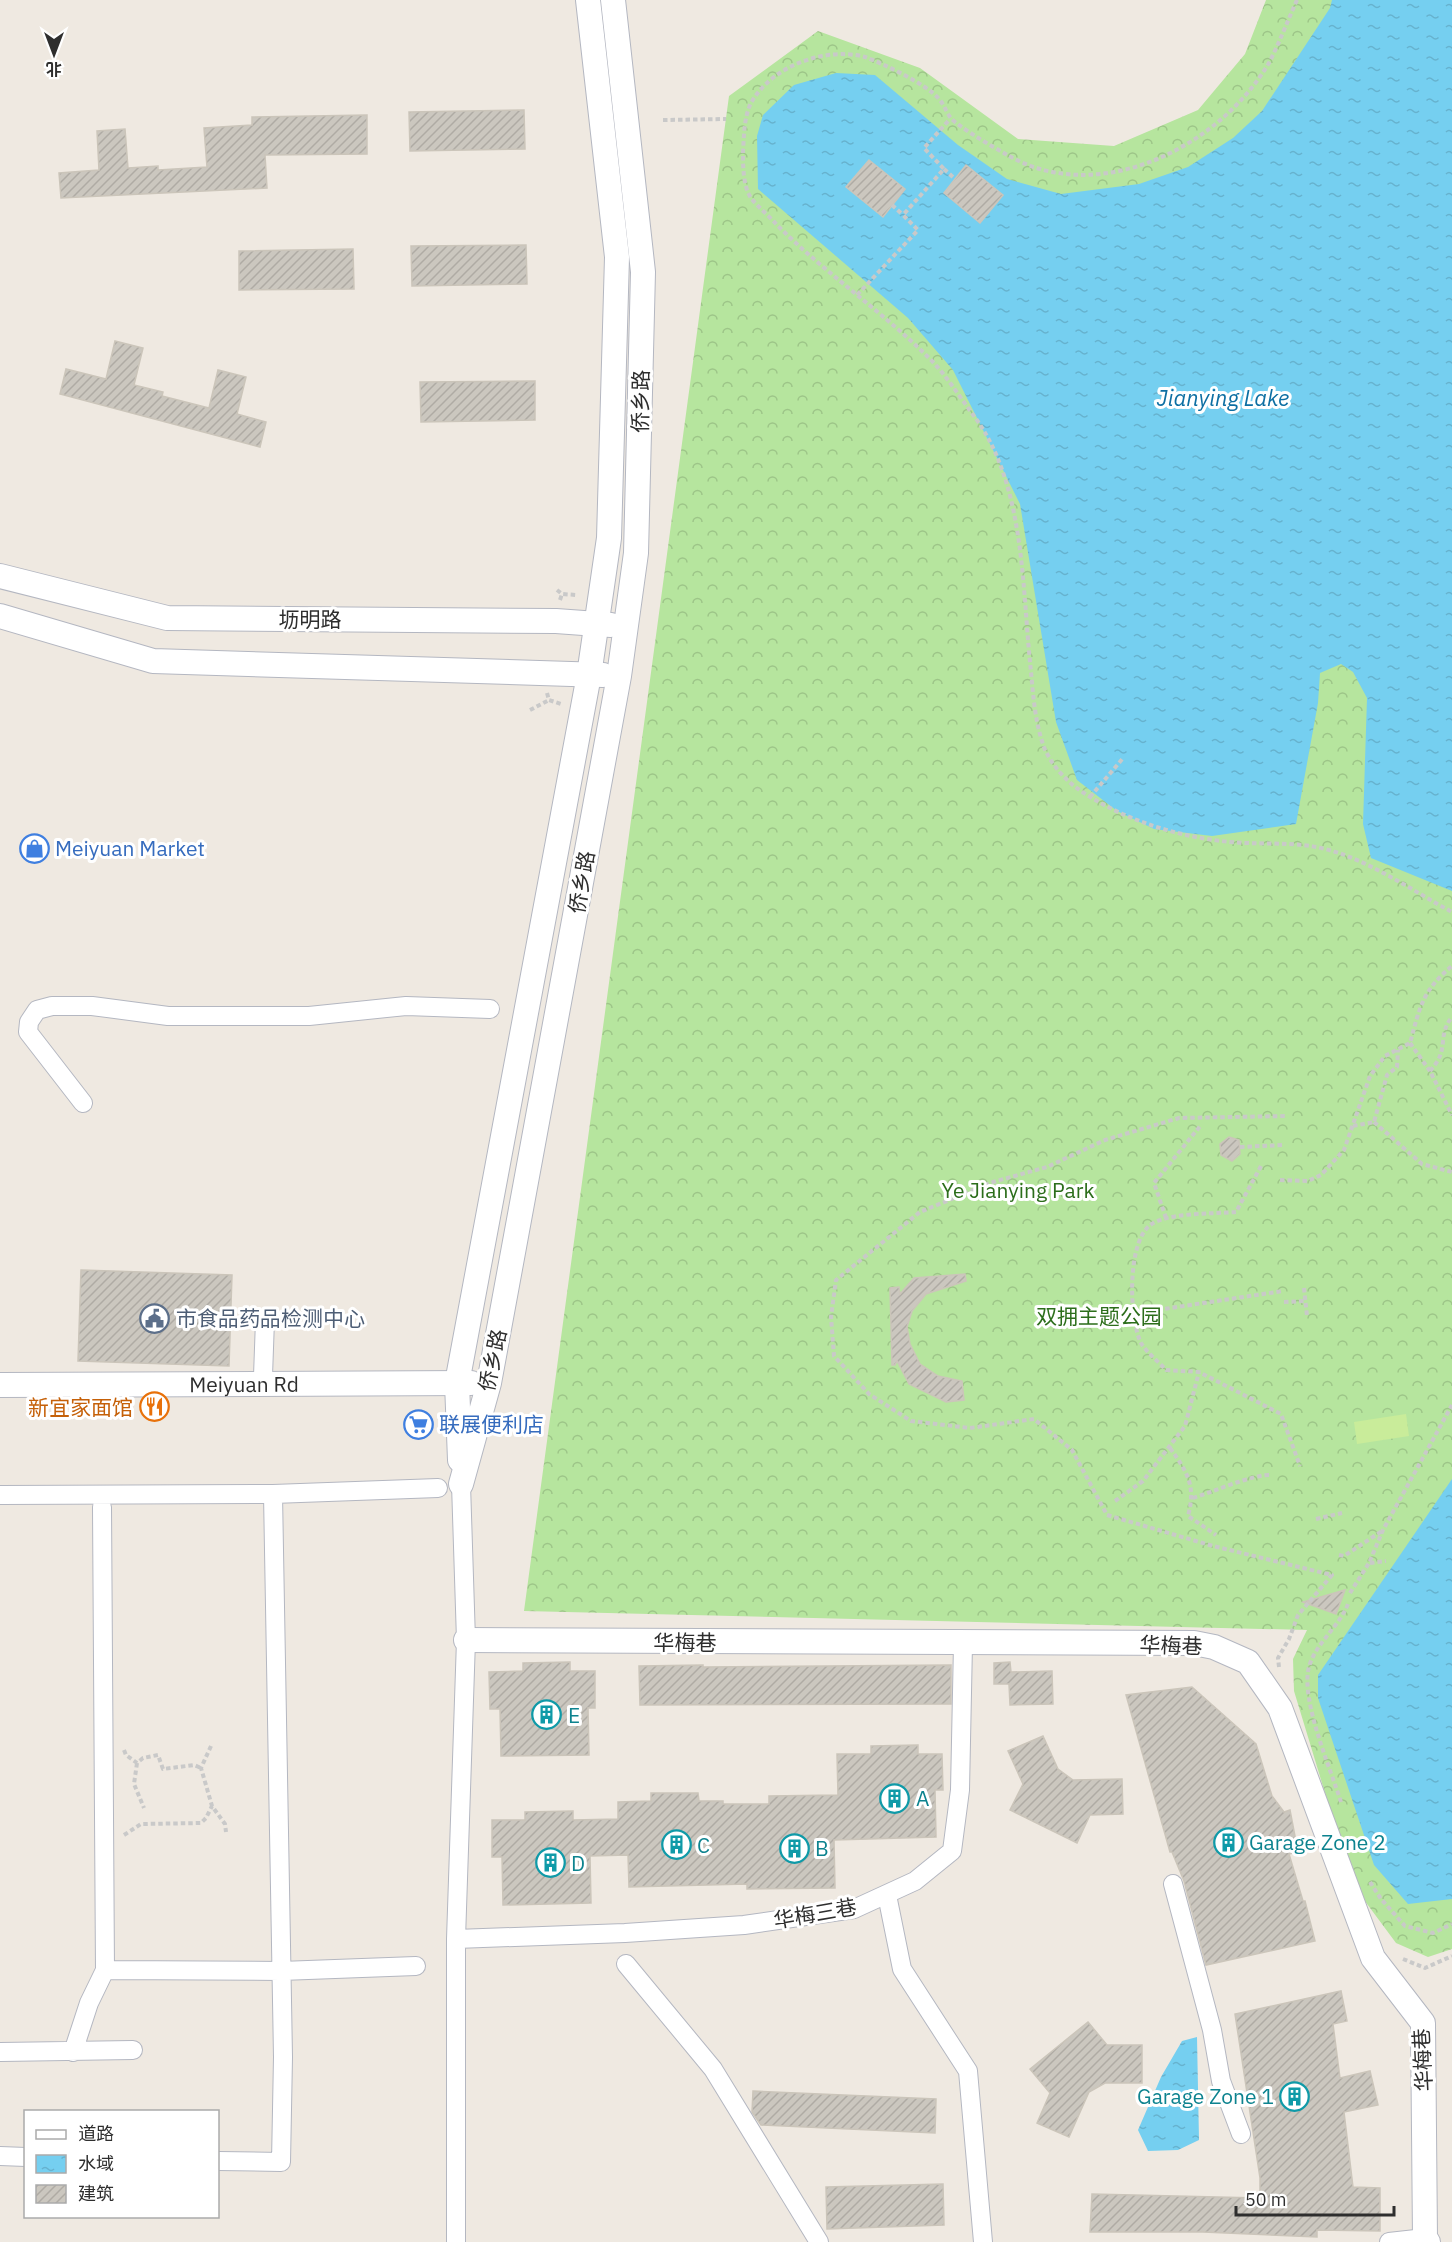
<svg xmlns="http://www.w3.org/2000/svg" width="1452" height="2242" viewBox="0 0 1452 2242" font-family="'IBM Plex Sans','Noto Sans SC',sans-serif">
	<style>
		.forest { fill: url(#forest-crowns) }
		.pitch { fill: #c9ec9a }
		.water { fill: url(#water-ripples) }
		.building { fill: url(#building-hatch); stroke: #cbc5ba; stroke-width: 1.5 }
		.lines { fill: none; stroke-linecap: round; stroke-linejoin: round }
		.minor-casing { stroke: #b4b7c1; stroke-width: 20 }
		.tertiary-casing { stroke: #b4b7c1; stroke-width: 26 }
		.path { stroke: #c9c9c9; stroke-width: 4; stroke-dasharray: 4.5 3; stroke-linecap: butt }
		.minor { stroke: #fff; stroke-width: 18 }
		.tertiary { stroke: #fff; stroke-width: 24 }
		.labels { text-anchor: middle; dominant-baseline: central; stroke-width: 6; stroke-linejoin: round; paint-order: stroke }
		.street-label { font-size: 21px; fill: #2e2e2e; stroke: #fff }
		.shop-label { font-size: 21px; fill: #366cbe; stroke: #fff; text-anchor: start }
		.park-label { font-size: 21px; fill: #2c6e1b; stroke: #fff }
		.service-label { font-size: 21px; fill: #4e5e75; stroke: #fff; text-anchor: start }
		.food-label { font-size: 21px; fill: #c56008; stroke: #fff; text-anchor: end }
		.culture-label { font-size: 21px; fill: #0d838f; stroke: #fff; text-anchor: start }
		.water-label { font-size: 22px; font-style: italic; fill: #0d6fa3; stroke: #fff }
	</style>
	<defs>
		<pattern id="forest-crowns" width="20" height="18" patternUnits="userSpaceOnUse" patternTransform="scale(1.5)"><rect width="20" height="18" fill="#b6e59e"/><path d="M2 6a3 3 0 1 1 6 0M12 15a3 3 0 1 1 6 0" fill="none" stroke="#9dc588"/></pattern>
		<pattern id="water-ripples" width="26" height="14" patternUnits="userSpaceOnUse" patternTransform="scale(1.5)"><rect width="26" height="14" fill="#75cff0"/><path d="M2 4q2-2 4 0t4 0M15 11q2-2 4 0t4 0" fill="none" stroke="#66b2ce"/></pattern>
		<pattern id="building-hatch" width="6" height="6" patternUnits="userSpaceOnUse" patternTransform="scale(1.5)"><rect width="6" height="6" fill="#cbc7bf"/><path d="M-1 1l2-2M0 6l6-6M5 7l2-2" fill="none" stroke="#afaba4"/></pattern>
	</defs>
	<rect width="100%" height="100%" fill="#efe9e1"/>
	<path class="forest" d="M 1266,0 L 1452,0 L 1452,1949 L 1428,1957 L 1396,1943 L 1353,1885 L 1294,1691 L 1293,1659 L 1307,1630 L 524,1611 L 729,96 L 818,31 L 920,68 L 1018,139 L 1114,146 L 1198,110 L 1245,54 Z"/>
	<path class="pitch" d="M 1406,1414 L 1409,1436 L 1357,1444 L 1354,1422 Z"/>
	<path class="water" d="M 1332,0 L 1452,0 L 1452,891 L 1371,858 L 1363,824 L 1367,698 L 1353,672 L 1341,664 L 1320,673 L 1318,703 L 1296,824 L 1212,836 L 1154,829 L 1117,811 L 1077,780 L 1056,722 L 1020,504 L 953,370 L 908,318 L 758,189 L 757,136 L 763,115 L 794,85 L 836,73 L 875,75 L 958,145 L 1007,179 L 1061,194 L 1139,184 L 1188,167 L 1233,138 L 1262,111 L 1330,8 Z
		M 1452,1479 L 1452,1899 L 1408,1904 L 1374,1865 L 1318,1698 L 1318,1675 Z
		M 1197,2037 L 1199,2140 L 1178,2150 L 1148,2151 L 1138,2130 L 1161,2077 L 1182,2041 Z"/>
	<path class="building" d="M 524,110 L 525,149 L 410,151 L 409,112 Z
		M 367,115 L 367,154 L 265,155 L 267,188 L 61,198 L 59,173 L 99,170 L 97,131 L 125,129 L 128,168 L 158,166 L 158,170 L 207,167 L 204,128 L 252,125 L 252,117 Z
		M 869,160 L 905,189 L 883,217 L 846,187 Z
		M 966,165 L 1003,195 L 980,223 L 944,193 Z
		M 526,245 L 527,284 L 412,286 L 411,246 Z
		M 353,249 L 354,289 L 239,290 L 239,251 Z
		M 115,341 L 143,348 L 134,385 L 163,392 L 162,396 L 209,408 L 218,370 L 246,377 L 237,414 L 266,422 L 260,447 L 60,394 L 66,369 L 106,379 Z
		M 535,381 L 535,420 L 421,422 L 420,382 Z
		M 1229,1137 L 1239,1140 L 1240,1154 L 1232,1161 L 1221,1155 L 1220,1144 Z
		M 81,1270 L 232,1275 L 229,1366 L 78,1361 Z
		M 965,1274 L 966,1281 L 926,1294 L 912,1311 L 907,1327 L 910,1344 L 920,1364 L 938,1376 L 962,1381 L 964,1400 L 946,1402 L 909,1384 L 897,1361 L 895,1365 L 892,1365 L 890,1288 L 899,1287 L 900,1294 L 914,1278 Z
		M 1345,1590 L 1336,1614 L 1303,1602 Z
		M 570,1662 L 570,1671 L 595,1671 L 595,1708 L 588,1708 L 589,1755 L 501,1756 L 500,1709 L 490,1709 L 489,1672 L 523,1671 L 523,1663 Z
		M 1010,1662 L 1011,1672 L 1052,1671 L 1053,1704 L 1010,1705 L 1009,1684 L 994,1684 L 994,1663 Z
		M 703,1665 L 703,1667 L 951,1665 L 951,1704 L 640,1705 L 639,1666 Z
		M 1192,1687 L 1256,1744 L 1272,1796 L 1284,1812 L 1290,1810 L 1298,1852 L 1289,1854 L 1303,1901 L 1305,1901 L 1315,1941 L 1206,1965 L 1184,1881 L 1172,1852 L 1170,1852 L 1126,1695 Z
		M 1043,1736 L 1058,1769 L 1073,1780 L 1122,1779 L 1123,1814 L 1090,1815 L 1077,1843 L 1010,1810 L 1023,1784 L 1008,1751 Z
		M 918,1745 L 918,1754 L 942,1754 L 943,1790 L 935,1790 L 936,1837 L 834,1840 L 835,1888 L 747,1889 L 747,1884 L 629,1887 L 628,1855 L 590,1856 L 591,1903 L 503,1905 L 502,1857 L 492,1857 L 492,1820 L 525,1820 L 525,1812 L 573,1811 L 573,1820 L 618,1819 L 618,1802 L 651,1801 L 651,1793 L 698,1793 L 699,1801 L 723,1801 L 723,1804 L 769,1804 L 769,1796 L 838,1795 L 837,1754 L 871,1754 L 871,1746 Z
		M 1341,1991 L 1347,2021 L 1333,2024 L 1340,2078 L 1370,2071 L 1378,2105 L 1344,2112 L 1353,2187 L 1380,2188 L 1380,2231 L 1317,2230 L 1317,2237 L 1203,2232 L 1090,2232 L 1092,2194 L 1260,2198 L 1260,2178 L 1235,2014 Z
		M 1088,2022 L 1107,2045 L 1142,2045 L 1142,2083 L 1105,2083 L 1089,2092 L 1069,2137 L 1037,2123 L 1050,2093 L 1030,2069 Z
		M 753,2091 L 936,2099 L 935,2133 L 761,2125 L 752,2112 Z
		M 943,2184 L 944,2225 L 827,2229 L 826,2187 Z"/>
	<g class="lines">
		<defs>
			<path id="minor" d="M 83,1103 L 28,1032 L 29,1022 L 37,1010 L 52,1006 L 92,1006 L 168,1016 L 309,1016 L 406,1006 L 490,1009
				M 263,1376 L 265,1320
				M 0,1495 L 273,1494 L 438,1488
				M 102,1507 L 105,1970
				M 1173,1884 L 1212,2030 L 1221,2081 L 1241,2134
				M 887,1895 L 902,1969 L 968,2071 L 983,2242
				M 456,1939 L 625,1933 L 744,1925 L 854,1909 L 915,1881 L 952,1851 L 960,1790 L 963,1644
				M 626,1964 L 713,2069 L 819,2242
				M 0,2052 L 133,2050
				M 73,2052 L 89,2003 L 105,1970 L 281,1971 L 416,1966
				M 0,2156 L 26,2157
				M 218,2161 L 281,2162 L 283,2057 L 273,1494
				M 456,2242 L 456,1939 L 466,1640 L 461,1484
				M 1389,2242 L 1425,2238"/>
			<g id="tertiary">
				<path d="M 0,576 L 167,618 L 556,621 L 611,625"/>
				<path d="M 0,616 L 153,661 L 603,675"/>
				<path id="s1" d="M 0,1385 L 471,1383"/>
				<path d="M 460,1460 L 457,1383 L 589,675 L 609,538 L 617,257 L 588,0"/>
				<path d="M 461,1484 L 489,1383 L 619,676 L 636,553 L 643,272 L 613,0"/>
				<path d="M 466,1640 L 1194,1643 L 1214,1647 L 1248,1662 L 1280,1708 L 1373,1958 L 1423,2023 L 1425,2238 L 1428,2242"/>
			</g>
		</defs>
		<use href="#minor" class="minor-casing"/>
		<use href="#tertiary" class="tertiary-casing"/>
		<path class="path" d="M 1297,0 C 1288,20 1280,41 1270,61 C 1222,145 1102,207 1011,157 C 993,147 972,135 955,122 C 947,116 946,107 939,99 C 928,85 882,63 865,57 C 825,46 769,67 750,105 C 744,119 744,136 743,152 C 743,166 743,186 751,198 C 758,207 769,216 777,225 C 824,272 880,310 927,356 C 945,373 959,396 974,416 C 1024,483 1022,582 1030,662 C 1033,690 1034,720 1044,747 C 1052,767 1069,784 1087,795 C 1130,822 1180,837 1230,842 C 1262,845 1294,841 1325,849 C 1367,859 1413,891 1452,912
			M 663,120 L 726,119
			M 944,169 L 955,179
			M 892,205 L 903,215
			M 857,295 L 918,230 L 903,215 L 944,169 L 924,148 L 950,119
			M 557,590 L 562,594
			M 560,600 L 562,594 L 576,595
			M 547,693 L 549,700 L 561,704
			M 530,710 L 549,700
			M 1090,797 L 1124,757
			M 1410,1043 L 1430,1071 L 1452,1115
			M 1430,1071 C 1451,1048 1436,1037 1452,1017
			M 1374,1122 L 1422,1164 L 1452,1172
			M 1353,1126 L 1374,1122 L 1387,1075 L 1397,1067 L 1398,1050
			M 1240,1147 L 1284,1145
			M 1261,1166 L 1236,1212 C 1214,1214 1165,1212 1149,1226 C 1127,1245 1129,1319 1141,1343 C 1147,1353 1159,1362 1166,1370 L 1199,1372 L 1281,1414 L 1300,1466
			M 1280,1180 L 1308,1181 L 1321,1175 L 1344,1150 L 1370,1076 L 1385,1056 L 1410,1043 C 1420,1007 1422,991 1452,966
			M 1166,1218 L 1154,1183 L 1201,1125
			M 1304,1288 L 1307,1316
			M 1284,1302 L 1305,1301
			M 1091,1320 L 1283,1291
			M 1170,1448 C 1188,1473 1196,1486 1188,1516 L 1216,1535
			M 1193,1498 C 1213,1492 1253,1474 1271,1475
			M 1115,1501 L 1143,1481 L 1185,1426 L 1199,1372
			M 1316,1519 L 1342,1513
			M 1339,1555 L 1344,1556 L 1382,1531
			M 1370,1563 L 1386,1561
			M 1350,1593 L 1369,1563 L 1383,1530 L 1452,1405
			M 1279,1667 L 1278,1658 L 1289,1639 L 1298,1615 L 1332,1575 L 1213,1546 L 1107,1515 L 1072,1450 L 1034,1419 L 970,1428 L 911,1421 L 869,1394 L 834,1356 L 831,1317 L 836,1280 L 920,1212 L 993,1182 L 1047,1167 L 1105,1140 L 1179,1118 L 1287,1116
			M 211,1746 L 201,1768 L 212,1806 L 225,1824 L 226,1832
			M 124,1750 L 126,1755 L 137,1763 L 143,1758 L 158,1755 L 163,1769 L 194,1765 L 201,1768
			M 137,1763 L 134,1784 L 144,1808
			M 1341,1802 C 1331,1770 1300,1699 1309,1667 C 1315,1644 1339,1627 1348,1604
			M 124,1835 L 141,1824 L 201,1823 L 206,1818 L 212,1806
			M 1370,1882 L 1381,1899 L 1405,1926 L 1433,1933 L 1452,1924
			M 1403,1959 L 1425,1968 L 1452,1956"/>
		<use href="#minor" class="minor"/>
		<use href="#tertiary" class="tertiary"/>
	</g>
	<defs>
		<symbol id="shop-ring" viewBox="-11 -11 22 22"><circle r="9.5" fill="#fff" stroke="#3f7fe0" stroke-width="1.5"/><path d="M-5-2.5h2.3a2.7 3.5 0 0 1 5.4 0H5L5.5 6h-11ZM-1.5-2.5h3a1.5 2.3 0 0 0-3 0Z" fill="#3f7fe0"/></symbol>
		<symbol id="civic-ring" viewBox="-11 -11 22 22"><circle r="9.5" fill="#fff" stroke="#5c6f8a" stroke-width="1.5"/><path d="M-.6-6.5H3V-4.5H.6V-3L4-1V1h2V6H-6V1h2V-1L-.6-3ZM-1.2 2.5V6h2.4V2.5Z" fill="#5c6f8a"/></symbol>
		<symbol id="restaurant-ring" viewBox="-11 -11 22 22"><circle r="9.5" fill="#fff" stroke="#e8710a" stroke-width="1.5"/><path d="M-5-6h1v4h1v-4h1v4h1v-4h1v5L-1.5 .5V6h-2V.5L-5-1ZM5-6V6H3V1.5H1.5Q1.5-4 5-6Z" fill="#e8710a"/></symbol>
		<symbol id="supermarket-ring" viewBox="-11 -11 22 22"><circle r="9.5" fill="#fff" stroke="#3f7fe0" stroke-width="1.5"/><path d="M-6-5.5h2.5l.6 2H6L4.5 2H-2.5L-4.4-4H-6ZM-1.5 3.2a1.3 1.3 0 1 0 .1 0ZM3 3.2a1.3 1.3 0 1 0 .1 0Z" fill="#3f7fe0"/></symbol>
		<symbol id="building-ring" viewBox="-11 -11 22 22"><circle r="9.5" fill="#fff" stroke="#0f9aa8" stroke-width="1.5"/><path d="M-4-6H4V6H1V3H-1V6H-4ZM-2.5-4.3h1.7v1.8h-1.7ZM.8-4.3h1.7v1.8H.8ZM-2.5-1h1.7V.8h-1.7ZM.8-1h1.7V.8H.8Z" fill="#0f9aa8"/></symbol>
	</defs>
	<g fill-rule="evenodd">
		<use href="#shop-ring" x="18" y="832" width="33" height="33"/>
		<use href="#civic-ring" x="138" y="1302" width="33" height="33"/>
		<use href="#restaurant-ring" x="138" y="1390" width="33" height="33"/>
		<use href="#supermarket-ring" x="402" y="1408" width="33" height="33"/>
		<use href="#building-ring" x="530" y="1698" width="33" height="33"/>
		<use href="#building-ring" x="878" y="1782" width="33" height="33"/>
		<use href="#building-ring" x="1212" y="1826" width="33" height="33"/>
		<use href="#building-ring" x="660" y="1828" width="33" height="33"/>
		<use href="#building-ring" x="778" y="1832" width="33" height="33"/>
		<use href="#building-ring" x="534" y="1846" width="33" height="33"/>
		<use href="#building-ring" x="1278" y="2080" width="33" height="33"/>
	</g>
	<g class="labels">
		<g class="street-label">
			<text transform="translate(640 401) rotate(-89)">侨乡路</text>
			<text x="310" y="619">坜明路</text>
			<text transform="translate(581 882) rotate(-80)">侨乡路</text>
			<text transform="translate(492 1360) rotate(-78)">侨乡路</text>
			<text stroke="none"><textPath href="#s1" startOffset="244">Meiyuan Rd</textPath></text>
			<text x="685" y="1642">华梅巷</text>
			<text transform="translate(1171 1645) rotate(2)">华梅巷</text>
			<text transform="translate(815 1913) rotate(-10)">华梅三巷</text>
			<text transform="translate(1422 2060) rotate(-93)">华梅巷</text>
		</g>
		<g class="shop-label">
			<text x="55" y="848">Meiyuan Market</text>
			<text x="439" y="1424">联展便利店</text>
		</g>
		<g class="park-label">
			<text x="1018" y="1190">Ye Jianying Park</text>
			<text x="1099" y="1316">双拥主题公园</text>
		</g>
		<g class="service-label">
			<text x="176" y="1318">市食品药品检测中心</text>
		</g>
		<g class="food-label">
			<text x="133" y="1407">新宜家面馆</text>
		</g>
		<g class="culture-label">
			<text x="568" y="1715">E</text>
			<text x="916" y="1798">A</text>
			<text x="1249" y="1842">Garage Zone 2</text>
			<text x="697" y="1845">C</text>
			<text x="815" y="1848">B</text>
			<text x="571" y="1863">D</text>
			<text x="1274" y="2096" text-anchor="end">Garage Zone 1</text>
		</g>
		<g class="water-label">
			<text x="1223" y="397">Jianying Lake</text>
		</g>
	</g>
	<rect x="24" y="2110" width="195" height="108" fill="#ffffff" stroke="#ababab" stroke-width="1.5"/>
	<rect x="36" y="2130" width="30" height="9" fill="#ffffff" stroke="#ababab" stroke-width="1.5"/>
	<text x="78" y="2140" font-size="18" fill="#2e2e2e">道路</text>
	<rect x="36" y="2155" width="30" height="18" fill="url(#water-ripples)" stroke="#ababab" stroke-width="1.5"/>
	<text x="78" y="2170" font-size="18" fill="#2e2e2e">水域</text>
	<rect x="36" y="2185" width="30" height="18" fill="url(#building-hatch)" stroke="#ababab" stroke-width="1.5"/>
	<text x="78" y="2200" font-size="18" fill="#2e2e2e">建筑</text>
	<g transform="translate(54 54) rotate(180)" stroke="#ffffff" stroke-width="4.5" paint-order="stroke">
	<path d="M0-4.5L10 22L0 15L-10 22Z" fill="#2e2e2e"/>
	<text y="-9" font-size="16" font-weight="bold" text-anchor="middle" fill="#2e2e2e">北</text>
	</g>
	<path d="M1236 2206v9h158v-9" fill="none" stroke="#2e2e2e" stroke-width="3"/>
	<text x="1245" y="2206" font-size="18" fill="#2e2e2e" stroke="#ffffff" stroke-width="4.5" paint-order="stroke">50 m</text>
</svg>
